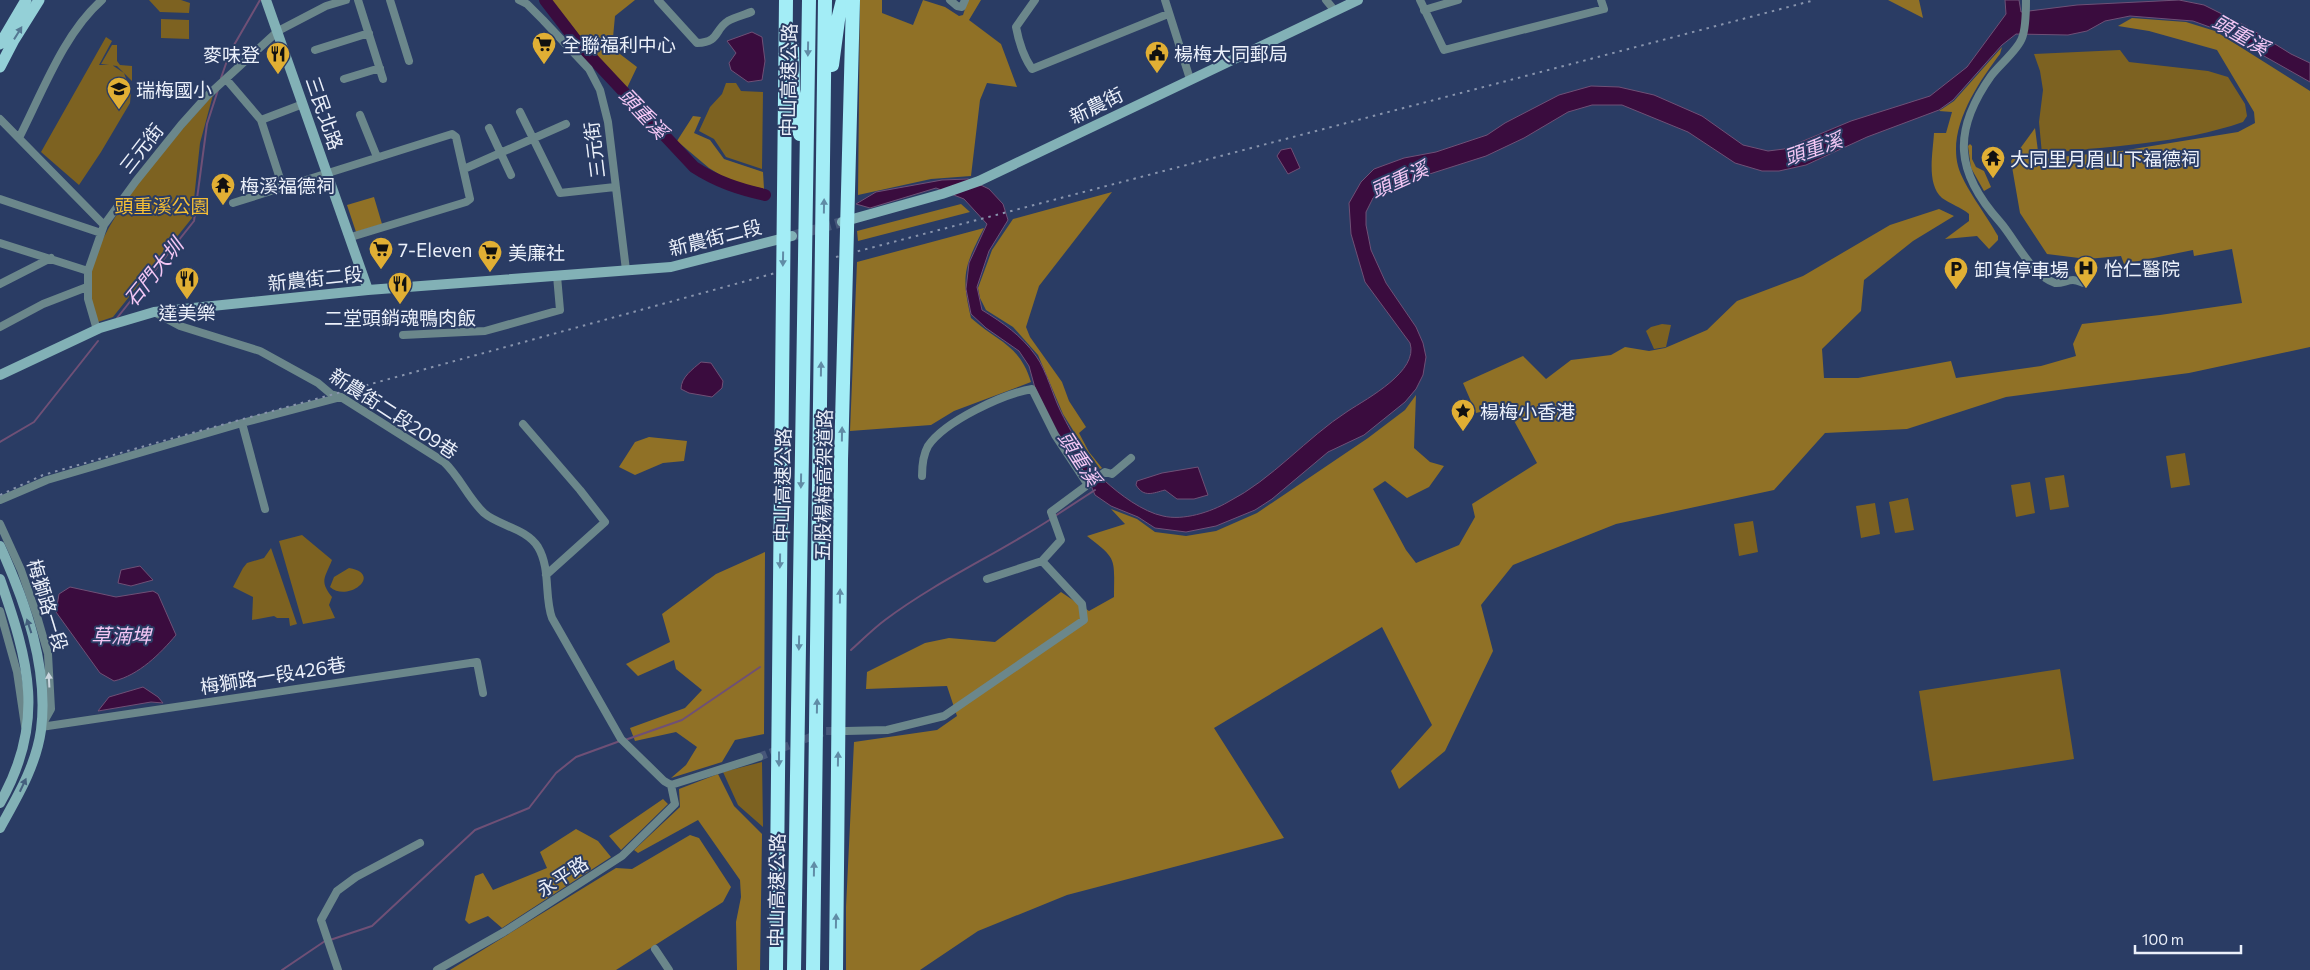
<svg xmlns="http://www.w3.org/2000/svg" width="2310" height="970" viewBox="0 0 2310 970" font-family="Commissioner,'Noto Sans TC',sans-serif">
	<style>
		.green { fill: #7d6221 }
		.forest { fill: #907126 }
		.water { fill: #3a0c3e; stroke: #6f5076 }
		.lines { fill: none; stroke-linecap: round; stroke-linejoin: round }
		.stream { stroke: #6f5076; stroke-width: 2 }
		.river { stroke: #3a0c3e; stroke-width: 12 }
		.street-tunnel { stroke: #47577a; stroke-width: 8; stroke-dasharray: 8 4; stroke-linecap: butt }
		.secondary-tunnel { stroke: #47577a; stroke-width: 10; stroke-dasharray: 10 5; stroke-linecap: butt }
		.street { stroke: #6b878b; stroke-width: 8 }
		.secondary { stroke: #82b1b6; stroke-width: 10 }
		.primary { stroke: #94d0d7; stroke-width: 11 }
		.highway { stroke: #a3edf6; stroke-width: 14 }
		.rail { stroke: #8894ad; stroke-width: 2; stroke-dasharray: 2.5 5; stroke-linecap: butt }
		.highway-bridge { stroke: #a3edf6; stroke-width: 14 }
		.oneway { fill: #547792 }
		.oneway2 { fill: #608ca6 }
		.oneway3 { fill: #445f7d }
		.oneway4 { fill: #cbd6de }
		.labels { text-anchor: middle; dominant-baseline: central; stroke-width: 4; stroke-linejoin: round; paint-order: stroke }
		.poi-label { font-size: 19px; fill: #ebf0fa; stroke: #2a3c64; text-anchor: start }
		.street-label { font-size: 19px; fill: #ebf0fa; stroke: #2a3c64 }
		.park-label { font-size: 19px; fill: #f6bf35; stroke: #2a3c64 }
		.water-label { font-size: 20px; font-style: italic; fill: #f4c7f5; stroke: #2a3c64 }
	</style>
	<rect width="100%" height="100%" fill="#2a3c64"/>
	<path class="green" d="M 149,0 L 181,0 L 190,3 L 189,13 L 160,12 Z
		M 161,19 L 189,20 L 189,39 L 161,38 Z
		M 106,37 L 112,41 L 99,65 L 112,65 L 124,73 L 131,92 L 130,103 L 101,152 L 79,185 L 41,152 Z
		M 112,45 L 117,45 L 117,61 L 120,65 L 132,66 L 132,81 L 117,66 L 101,64 Z
		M 2120,50 L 2129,62 L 2208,71 L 2228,77 L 2245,104 L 2247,116 L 2243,122 C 2180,144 2108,146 2042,154 L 2039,122 L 2043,90 L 2040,71 L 2034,54 Z
		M 726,83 L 736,83 L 741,91 L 763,92 L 762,169 L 726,157 L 714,139 L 699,131 L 710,107 L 722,94 Z
		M 213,95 L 200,143 L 192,218 L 113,317 L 98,322 C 95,312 89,299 89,289 C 88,231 175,137 213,95 Z
		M 1662,324 L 1671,325 L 1666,347 L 1654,349 L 1646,331 L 1651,327 Z
		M 2185,453 L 2190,485 L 2171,488 L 2166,456 Z
		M 2064,475 L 2069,507 L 2050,510 L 2045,478 Z
		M 2030,482 L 2035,513 L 2016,517 L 2011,485 Z
		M 1908,498 L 1914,530 L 1895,533 L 1889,502 Z
		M 1875,503 L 1880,534 L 1861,538 L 1856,506 Z
		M 1753,521 L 1758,552 L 1739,556 L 1734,524 Z
		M 302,535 L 332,560 C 325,578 319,581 332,597 L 329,605 L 335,618 L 303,624 L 279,541 Z
		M 271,548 L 297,624 L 290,626 L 289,618 L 277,618 L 274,616 L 252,620 L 253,597 L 233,587 L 243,568 L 247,563 L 264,558 Z
		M 349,568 C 384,574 348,603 330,587 L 334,577 Z
		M 2060,669 L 2074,759 L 1933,781 L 1919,691 Z
		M 762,762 L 763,827 L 738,805 L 723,772 Z"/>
	<path class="forest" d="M 551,0 L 635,0 L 615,16 L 612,48 L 637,67 L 627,88 L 591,50 Z
		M 860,0 L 882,0 L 882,13 L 913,25 L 923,0 L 945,7 L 959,16 L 963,15 L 968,0 L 981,0 L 969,20 L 1001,44 L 1017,87 L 987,83 L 980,100 L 971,176 L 931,179 L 858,195 Z
		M 1888,0 L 1919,0 L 1923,18 Z
		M 2132,18 L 2186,22 L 2215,31 L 2310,91 L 2310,347 L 2189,373 L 2006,397 L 1907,429 L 1825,433 L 1774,490 L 1616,524 L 1513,565 L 1481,605 L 1493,651 L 1445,751 L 1399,789 L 1391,771 L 1432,725 L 1382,627 L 1214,728 L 1284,838 L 1067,895 L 978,931 L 920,970 L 846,970 L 846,907 L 854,742 L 937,730 L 957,716 L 947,686 L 866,689 L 867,672 L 925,643 L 949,638 L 995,642 L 1061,592 L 1089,611 L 1114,597 C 1114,558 1118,560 1087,536 L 1125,524 L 1111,509 L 1137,519 L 1155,532 L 1186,536 L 1216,531 L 1257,513 L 1368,438 L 1405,410 L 1416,395 L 1414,448 L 1430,462 L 1444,466 L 1429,487 L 1407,498 L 1385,481 L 1373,489 L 1406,550 L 1416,563 L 1459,545 L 1475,517 L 1472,504 L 1537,463 L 1506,406 L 1476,413 L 1463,383 L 1523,356 L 1546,379 L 1571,360 L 1611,355 L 1625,347 L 1649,351 L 1665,348 L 1707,330 L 1737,301 L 1803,276 L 1890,225 L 1939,209 L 1954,216 L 1913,241 L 1864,280 L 1861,311 L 1822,349 L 1824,378 L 1858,378 L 1951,361 L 1956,378 L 2041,366 L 2076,356 L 2073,344 L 2082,324 L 2160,315 L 2242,303 L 2232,249 L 2194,256 L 2193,250 L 2124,264 L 2121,256 L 2087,259 L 2047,254 L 2020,213 L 2011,161 L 2035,128 L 2039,159 L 2121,151 L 2238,132 L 2255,123 L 2254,112 L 2217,50 L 2149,31 L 2118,26 Z
		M 2002,47 L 2000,54 C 1978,83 1948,127 1958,166 C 1963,185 1987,216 1998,236 L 1998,240 L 1989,249 L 1977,236 L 1945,239 L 1969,221 L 1969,214 C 1961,207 1950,204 1942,198 C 1926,184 1933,152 1934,133 L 1946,133 L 1952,112 L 1939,111 L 1954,101 Z
		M 693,116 L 701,117 L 694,133 L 710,140 L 724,159 L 763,172 L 764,189 L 730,181 L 709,168 L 677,141 Z
		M 1970,144 L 1972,146 L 1972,159 L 1976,167 L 1984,171 L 1991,187 L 1984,191 L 1971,168 L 1968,146 Z
		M 1112,192 L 1039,286 L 1026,327 L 1030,337 L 1062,382 L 1069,401 L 1086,427 L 1079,433 L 1089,452 L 1102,468 L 1100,469 L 1076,435 L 1063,414 L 1038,355 L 1013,327 L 986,310 L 980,298 L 978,288 L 992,250 L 1013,219 Z
		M 374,197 L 382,224 L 356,232 L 347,205 Z
		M 961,204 L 970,212 L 858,241 L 857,231 Z
		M 984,228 C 964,267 961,275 971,318 C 998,342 1020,345 1031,382 L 954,411 L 931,425 L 850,431 L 857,262 Z
		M 649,437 L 687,441 L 684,461 L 663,463 L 635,475 L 619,467 L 635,442 Z
		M 765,552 L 764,734 L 735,740 L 722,762 L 671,778 L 686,765 L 697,747 L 676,732 L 635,741 L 630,728 L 685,708 L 702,690 L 676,669 L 674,660 L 638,676 L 626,664 L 670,642 L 662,614 L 716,574 Z
		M 718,774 L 734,806 L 762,834 L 760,970 L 737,970 L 736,922 L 741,897 L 740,880 L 698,820 L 638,853 L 634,850 L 680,807 L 679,789 Z
		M 663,799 L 668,804 L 621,850 L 609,836 Z
		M 576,829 L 598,841 L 611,857 L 502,928 L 488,916 L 469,924 L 465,920 L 475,876 L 483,873 L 493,890 L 547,868 L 540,852 Z
		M 690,835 L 699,838 L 731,887 L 723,902 L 616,970 L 450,970 L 616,868 L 632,869 Z"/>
	<path class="water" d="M 2005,0 L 2019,0 L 2021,12 L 2077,5 L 2179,0 L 2204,5 L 2246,26 L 2291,54 L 2310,63 L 2310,82 L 2218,30 L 2193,21 L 2130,16 L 2105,21 L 2087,31 L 2068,35 L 2016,34 L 2002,45 L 1953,100 L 1939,110 L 1867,137 L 1806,165 L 1779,171 L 1762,171 L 1735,163 L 1688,132 L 1622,105 L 1592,105 L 1568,112 L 1524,138 L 1486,156 L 1392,186 L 1373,198 L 1366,212 L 1366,225 L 1371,250 L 1386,283 L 1416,327 L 1423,343 L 1426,357 L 1423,375 L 1416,389 L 1405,402 L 1364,435 L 1328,452 L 1272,499 L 1255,510 L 1216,526 L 1186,532 L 1155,528 L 1138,517 L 1111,506 L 1095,495 L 1087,476 L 1058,435 L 1035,388 L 1029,366 L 1019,351 L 986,328 L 971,314 L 966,289 L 969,263 L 987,224 L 964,199 L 936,188 L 870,208 L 856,204 L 876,192 L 942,180 L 968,179 L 989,189 L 1003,204 L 1008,220 L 989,251 L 977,287 L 982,310 C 1003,323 1021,335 1036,356 C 1047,371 1053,397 1062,414 C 1071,432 1091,468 1105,481 C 1119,494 1143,512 1163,516 C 1183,521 1211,512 1228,502 C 1273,479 1306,438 1348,411 C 1368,398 1419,371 1410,343 L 1365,282 L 1351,234 L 1349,203 L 1361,182 L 1374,169 L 1404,158 L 1436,152 L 1487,135 L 1505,123 L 1559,95 L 1591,86 L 1619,87 L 1654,95 L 1702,116 L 1743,145 L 1768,151 L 1784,149 L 1851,121 L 1930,96 L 1967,67 L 2006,14 Z
		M 752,32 L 762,37 L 765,61 L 762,80 L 748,82 L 731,70 L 729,63 L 736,53 L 727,41 Z
		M 1291,148 L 1300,168 L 1288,174 L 1277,156 L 1281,150 Z
		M 701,362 L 711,363 L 723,381 L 722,388 L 712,397 L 689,393 L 681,389 C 681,377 693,369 701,362 Z
		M 1198,467 L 1208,495 L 1194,499 L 1177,499 L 1165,490 C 1153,493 1144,498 1136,485 L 1137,481 L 1162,473 Z
		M 140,566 L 153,580 L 131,586 L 118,583 L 121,570 Z
		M 70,587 L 116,597 L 153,591 L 158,594 L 176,635 C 160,654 139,675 114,681 L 100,673 L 56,612 L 59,594 Z
		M 143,687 L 158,697 L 163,703 L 151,702 L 98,711 L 109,697 Z"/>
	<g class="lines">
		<path class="stream" d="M 221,78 L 230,52 L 260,0
			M 117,318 L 194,221 L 207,124 L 218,90
			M 0,442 L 34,422 L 98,341
			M 1055,516 L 1095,490
			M 851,650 C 862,640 873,629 885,620 C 937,581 997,554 1051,519
			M 625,740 L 682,720 L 760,667
			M 330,940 L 372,926 L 475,830 L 529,808 L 556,773 L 576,757 L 620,741
			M 282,970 L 325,941"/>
		<path class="river" d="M 545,0 L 578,43 L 694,167 C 717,182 739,189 765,195"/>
		<path class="street-tunnel" d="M 759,757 L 826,731 L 840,731"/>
		<path class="secondary-tunnel" d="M 792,236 L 842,222"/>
		<path class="street" d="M 358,0 L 383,79
			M 390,0 L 409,61
			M 519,0 L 527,4 L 543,20 L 589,69 L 600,90 L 608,122 L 626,270
			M 658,0 L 697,43 C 720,42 714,30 728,21 C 735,17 744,15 751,12
			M 950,0 L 957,6 L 962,7 L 965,0
			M 1035,0 L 1016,27 C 1019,43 1023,56 1032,69 L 1168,14
			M 1165,0 L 1190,79
			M 1326,0 L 1335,11
			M 1420,0 L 1444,50 L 1604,9 L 1601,0
			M 2026,0 C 2026,10 2026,28 2022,38 C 2018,50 1999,65 1991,76 C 1952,131 1955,172 2000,222 C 2015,239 2031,275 2055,283 C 2061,284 2067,280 2073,280 C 2076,280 2081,282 2084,283
			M 1424,10 L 1458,0
			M 315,50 L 369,33
			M 226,79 L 261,120 L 283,188
			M 344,79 L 380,68
			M 520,112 L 560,193 L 615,187
			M 360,115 L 377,157
			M 0,119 L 104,225
			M 261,120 L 303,104
			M 489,128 L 511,175
			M 19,138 C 42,93 64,33 102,0
			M 464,169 L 566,124
			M 0,199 L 101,233
			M 233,203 L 452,134 L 456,137 L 470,199 L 466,202 L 351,237
			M 0,243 L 88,271
			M 0,284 L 51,258
			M 154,312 L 180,326 L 260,351 L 318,383 L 331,394 L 341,397 L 444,462 C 460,477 468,498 484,513 C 499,526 526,528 538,547 C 551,569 544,596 552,618 L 621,739 L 664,781 L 671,785
			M 0,327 L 43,304 L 87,287
			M 97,330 L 88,299 L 88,271 L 104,225 L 136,181 L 181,125 L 207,96 L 278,31 L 326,6 L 346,0
			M 403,335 L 485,331 L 560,310 L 557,276
			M 523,424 L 580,490 L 605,522 L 546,575
			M 922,476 C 922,467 923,455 928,446 C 945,421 1003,394 1032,389 L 1055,435 L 1088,485
			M 0,500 L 47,480 L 242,423
			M 265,509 L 242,423 L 341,397
			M 0,524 L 21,570 L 37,616 L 48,654 L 51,709 L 42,725
			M 1042,561 L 1061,540 L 1051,512 L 1105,472 L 1112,474 L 1131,458
			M 0,611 L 17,672 L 25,726
			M 41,727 L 477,662 L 483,693
			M 846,731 L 887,730 L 944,716 L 1084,620 L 1082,604 L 1042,561 L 987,579
			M 671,785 L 759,757
			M 655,949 L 669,970
			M 338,970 L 321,920 L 337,891 L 356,877 L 420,843
			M 437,970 L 504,932 L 622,856 L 675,804 L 671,785"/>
		<path class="secondary" d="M 266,0 L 368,290
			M 842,222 L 942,194 L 979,181 L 1358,0
			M 0,375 L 100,328 L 154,312 L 368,290 L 671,267 L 792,236
			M 0,546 C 25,601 49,668 41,730 C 36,766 17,797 0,828
			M 0,579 C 29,662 46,722 0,803"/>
		<path class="primary" d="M 0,44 L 26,0
			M 0,67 L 14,40 L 39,0"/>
		<path class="highway" d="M 792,46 L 793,90 L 800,134
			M 832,65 L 838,20 L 843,0
			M 794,970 L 809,0
			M 813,970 L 825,0"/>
		<path class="rail" d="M 836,257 L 1815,0
			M 0,495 L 43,475 L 152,444 L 790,269"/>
		<path class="highway-bridge" d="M 776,970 L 786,0
			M 836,970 L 841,460 L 853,0"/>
	</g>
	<defs><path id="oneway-solid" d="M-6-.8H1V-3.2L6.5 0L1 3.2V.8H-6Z" transform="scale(1.25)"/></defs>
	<use class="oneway" href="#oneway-solid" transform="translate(18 33) rotate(-58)"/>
	<g class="oneway2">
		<use href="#oneway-solid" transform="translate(808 49) rotate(91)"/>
		<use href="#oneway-solid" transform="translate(824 206) rotate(-89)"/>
		<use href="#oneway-solid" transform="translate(783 259) rotate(91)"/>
		<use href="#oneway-solid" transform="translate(821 369) rotate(-89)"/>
		<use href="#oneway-solid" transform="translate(842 434) rotate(-89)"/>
		<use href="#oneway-solid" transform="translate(801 481) rotate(91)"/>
		<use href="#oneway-solid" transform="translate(780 561) rotate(91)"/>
		<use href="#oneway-solid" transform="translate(840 596) rotate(-89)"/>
		<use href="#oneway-solid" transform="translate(799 643) rotate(91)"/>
		<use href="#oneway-solid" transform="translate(817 706) rotate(-89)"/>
		<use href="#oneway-solid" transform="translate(779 759) rotate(90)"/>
		<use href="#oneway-solid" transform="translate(838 759) rotate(-89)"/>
		<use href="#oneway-solid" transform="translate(814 869) rotate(-89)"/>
		<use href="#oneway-solid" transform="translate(836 921) rotate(-89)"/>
	</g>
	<g class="oneway3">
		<use href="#oneway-solid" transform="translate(29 626) rotate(-108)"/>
		<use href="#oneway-solid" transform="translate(23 785) rotate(-65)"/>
	</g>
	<use class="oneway4" href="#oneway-solid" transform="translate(49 680) rotate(-93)"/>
	<defs>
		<symbol id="supermarket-pin" viewBox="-11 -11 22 30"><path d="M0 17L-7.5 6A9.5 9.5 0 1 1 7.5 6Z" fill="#e1af34" stroke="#2a3c64"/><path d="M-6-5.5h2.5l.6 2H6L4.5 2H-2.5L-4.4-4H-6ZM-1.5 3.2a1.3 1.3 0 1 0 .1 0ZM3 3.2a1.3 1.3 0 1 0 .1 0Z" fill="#111"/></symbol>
		<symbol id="civic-pin" viewBox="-11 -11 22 30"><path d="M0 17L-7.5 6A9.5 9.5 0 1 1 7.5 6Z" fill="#e1af34" stroke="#2a3c64"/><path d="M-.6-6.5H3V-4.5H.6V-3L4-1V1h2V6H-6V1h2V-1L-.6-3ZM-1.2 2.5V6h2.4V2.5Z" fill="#111"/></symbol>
		<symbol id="restaurant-pin" viewBox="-11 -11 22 30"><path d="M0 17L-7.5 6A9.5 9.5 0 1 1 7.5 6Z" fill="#e1af34" stroke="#2a3c64"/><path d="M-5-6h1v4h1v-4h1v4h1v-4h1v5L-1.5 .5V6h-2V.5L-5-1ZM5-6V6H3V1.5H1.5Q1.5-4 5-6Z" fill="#111"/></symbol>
		<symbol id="school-pin" viewBox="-11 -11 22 30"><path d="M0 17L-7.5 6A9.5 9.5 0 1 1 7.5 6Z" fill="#e1af34" stroke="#2a3c64"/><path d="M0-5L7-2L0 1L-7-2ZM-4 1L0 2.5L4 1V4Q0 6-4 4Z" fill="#111"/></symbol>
		<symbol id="temple-pin" viewBox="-11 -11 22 30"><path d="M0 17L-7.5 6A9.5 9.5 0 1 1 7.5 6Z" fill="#e1af34" stroke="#2a3c64"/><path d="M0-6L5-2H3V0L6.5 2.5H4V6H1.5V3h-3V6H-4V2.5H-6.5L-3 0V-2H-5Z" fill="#111"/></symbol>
		<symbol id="hospital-pin" viewBox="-11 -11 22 30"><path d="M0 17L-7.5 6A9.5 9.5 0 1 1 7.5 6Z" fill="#e1af34" stroke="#2a3c64"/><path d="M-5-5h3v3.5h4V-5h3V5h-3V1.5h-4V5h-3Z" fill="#111"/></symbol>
		<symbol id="parking-pin" viewBox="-11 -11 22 30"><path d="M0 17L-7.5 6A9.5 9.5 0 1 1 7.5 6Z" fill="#e1af34" stroke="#2a3c64"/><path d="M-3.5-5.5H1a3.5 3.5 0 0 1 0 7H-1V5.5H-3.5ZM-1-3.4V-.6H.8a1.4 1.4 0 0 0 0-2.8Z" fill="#111"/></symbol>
		<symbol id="sight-pin" viewBox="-11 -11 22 30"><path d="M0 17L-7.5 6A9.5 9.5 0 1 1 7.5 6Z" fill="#e1af34" stroke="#2a3c64"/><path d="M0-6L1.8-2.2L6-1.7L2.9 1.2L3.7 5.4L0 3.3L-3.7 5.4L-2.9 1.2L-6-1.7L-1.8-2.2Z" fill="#111"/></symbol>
	</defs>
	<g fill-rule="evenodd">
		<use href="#supermarket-pin" x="530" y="30" width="28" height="38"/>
		<use href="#civic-pin" x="1143" y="39" width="28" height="38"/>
		<use href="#restaurant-pin" x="264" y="40" width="28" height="38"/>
		<use href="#school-pin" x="105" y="75" width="28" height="38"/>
		<use href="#temple-pin" x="1979" y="144" width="28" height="38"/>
		<use href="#temple-pin" x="209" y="171" width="28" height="38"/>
		<use href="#supermarket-pin" x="367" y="235" width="28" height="38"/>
		<use href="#supermarket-pin" x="476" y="238" width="28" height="38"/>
		<use href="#hospital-pin" x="2072" y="254" width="28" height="38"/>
		<use href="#parking-pin" x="1942" y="255" width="28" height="38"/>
		<use href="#restaurant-pin" x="173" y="265" width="28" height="38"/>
		<use href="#restaurant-pin" x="386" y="270" width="28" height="38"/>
		<use href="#sight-pin" x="1449" y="397" width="28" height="38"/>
	</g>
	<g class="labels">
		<g class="poi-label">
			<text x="562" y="44">全聯福利中心</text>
			<text x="1174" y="53">楊梅大同郵局</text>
			<text x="260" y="54" text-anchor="end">麥味登</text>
			<text x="136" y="89">瑞梅國小</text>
			<text x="2010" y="158">大同里月眉山下福德祠</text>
			<text x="240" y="185">梅溪福德祠</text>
			<text x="398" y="249">7-Eleven</text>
			<text x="508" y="252">美廉社</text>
			<text x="2104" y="268">怡仁醫院</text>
			<text x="1974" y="269">卸貨停車場</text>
			<text x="187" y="312" text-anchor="middle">達美樂</text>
			<text x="400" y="317" text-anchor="middle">二堂頭銷魂鴨肉飯</text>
			<text x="1480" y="411">楊梅小香港</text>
		</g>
		<g class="street-label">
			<text transform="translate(788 80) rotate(-89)">中山高速公路</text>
			<text transform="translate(1096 105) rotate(-26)">新農街</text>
			<text transform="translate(325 113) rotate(71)">三民北路</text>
			<text transform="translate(141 148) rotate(-52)">三元街</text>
			<text transform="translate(594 150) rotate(-97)">三元街</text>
			<text transform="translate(715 237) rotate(-14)">新農街二段</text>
			<text transform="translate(315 278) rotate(-6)">新農街二段</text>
			<text transform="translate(394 413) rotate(33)">新農街二段209巷</text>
			<text transform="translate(782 485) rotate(-89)">中山高速公路</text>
			<text transform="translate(823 485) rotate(-89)">五股楊梅高架道路</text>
			<text transform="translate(48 605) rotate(73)">梅獅路一段</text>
			<text transform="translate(273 675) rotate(-9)">梅獅路一段426巷</text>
			<text transform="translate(562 876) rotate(-33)">永平路</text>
			<text transform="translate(776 890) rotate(-89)">中山高速公路</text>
		</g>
		<g class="park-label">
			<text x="162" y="205">頭重溪公園</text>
		</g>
		<g class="water-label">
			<text transform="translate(2241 34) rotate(30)">頭重溪</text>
			<text transform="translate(644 113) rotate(47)">頭重溪</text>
			<text transform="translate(1813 148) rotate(-19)">頭重溪</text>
			<text transform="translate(1399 179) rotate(-24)">頭重溪</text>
			<text transform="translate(153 272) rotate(-51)">石門大圳</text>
			<text transform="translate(1080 458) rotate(57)">頭重溪</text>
			<text x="121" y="635">草湳埤</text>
		</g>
	</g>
	<path d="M2135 945v8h106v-8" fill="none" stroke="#ebf0fa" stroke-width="2.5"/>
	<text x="2142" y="945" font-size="15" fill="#ebf0fa" stroke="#2a3c64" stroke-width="4" paint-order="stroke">100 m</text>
</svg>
